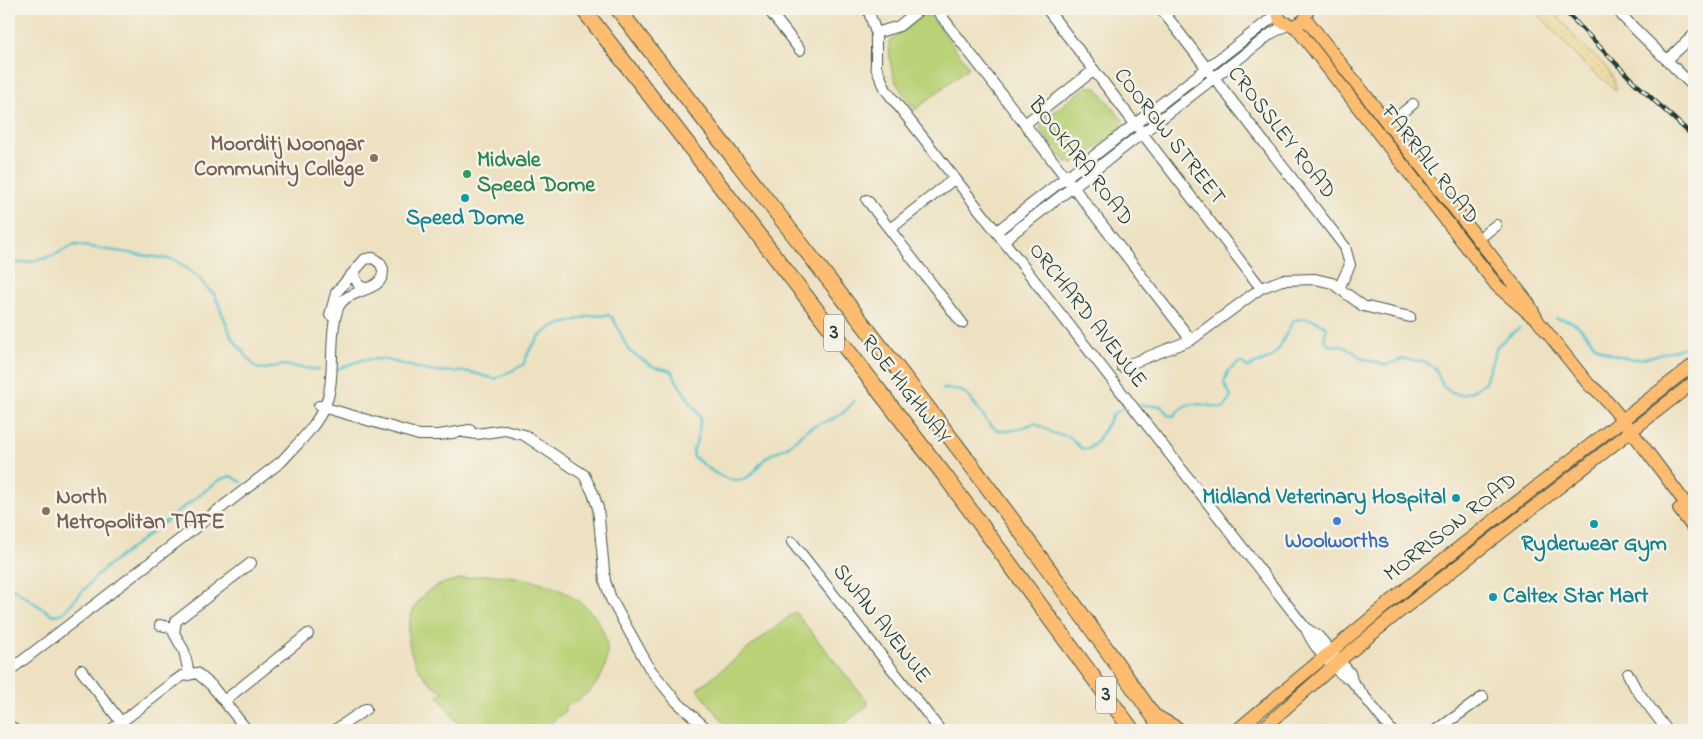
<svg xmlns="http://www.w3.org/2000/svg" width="1703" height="739" viewBox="0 0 1703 739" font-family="'Indie Flower',sans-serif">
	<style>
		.sand { fill: url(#sand-dots); stroke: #868c69 }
		.park { fill: #b9d277; stroke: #6c8856 }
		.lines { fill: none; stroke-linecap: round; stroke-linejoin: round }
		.stream { stroke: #58c5cd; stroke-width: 2.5 }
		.minor-casing { stroke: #3e5649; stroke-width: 12 }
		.major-casing { stroke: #3e5649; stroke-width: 14 }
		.highway-casing { stroke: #3e5649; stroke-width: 17 }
		.minor { stroke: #fff; stroke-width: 10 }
		.major { stroke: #fdbc6f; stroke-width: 12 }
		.highway { stroke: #fdbc6f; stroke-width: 15 }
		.rail-casing { stroke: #1f3d34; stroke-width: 4.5 }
		.rail { stroke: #f7f3e8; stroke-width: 2.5; stroke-dasharray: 8; stroke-linecap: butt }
		.education-dot { fill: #8d6e63; stroke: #f7f3e8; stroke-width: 2 }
		.leisure-dot { fill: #2e9e5b; stroke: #f7f3e8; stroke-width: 2 }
		.culture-dot { fill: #0f9aa8; stroke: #f7f3e8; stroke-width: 2 }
		.shop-dot { fill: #3f7fe0; stroke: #f7f3e8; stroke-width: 2 }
		.labels { text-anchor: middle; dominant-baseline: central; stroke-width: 5; stroke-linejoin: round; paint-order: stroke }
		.shield { fill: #f7f3e8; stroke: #60746a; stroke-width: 1 }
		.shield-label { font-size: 21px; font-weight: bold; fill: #1f3d34 }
		.street-label { font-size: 22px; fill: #1f3d34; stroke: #f7f3e8 }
		.education-label { font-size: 22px; font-weight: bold; fill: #785e54; stroke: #f7f3e8; text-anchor: end }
		.leisure-label { font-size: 22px; font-weight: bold; fill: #27864d; stroke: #f7f3e8; text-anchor: start }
		.culture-label { font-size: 22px; font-weight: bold; fill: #0d838f; stroke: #f7f3e8 }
		.shop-label { font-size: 22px; font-weight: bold; fill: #366cbe; stroke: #f7f3e8 }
	</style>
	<defs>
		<pattern id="sand-dots" width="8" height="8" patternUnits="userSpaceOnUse" patternTransform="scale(1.25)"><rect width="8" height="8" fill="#eeda9e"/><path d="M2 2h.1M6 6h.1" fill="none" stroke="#ccbc89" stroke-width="1.8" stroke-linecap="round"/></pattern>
	</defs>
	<rect width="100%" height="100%" fill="#f7f3e8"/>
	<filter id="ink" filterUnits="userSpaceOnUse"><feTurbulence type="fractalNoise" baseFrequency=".02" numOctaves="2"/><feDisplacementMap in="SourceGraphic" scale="10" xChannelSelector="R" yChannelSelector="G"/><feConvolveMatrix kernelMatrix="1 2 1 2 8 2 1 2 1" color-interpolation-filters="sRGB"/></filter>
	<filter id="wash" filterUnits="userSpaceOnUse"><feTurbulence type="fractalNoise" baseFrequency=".0096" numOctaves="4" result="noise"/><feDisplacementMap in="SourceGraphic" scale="20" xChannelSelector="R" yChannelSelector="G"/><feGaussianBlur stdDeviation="1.12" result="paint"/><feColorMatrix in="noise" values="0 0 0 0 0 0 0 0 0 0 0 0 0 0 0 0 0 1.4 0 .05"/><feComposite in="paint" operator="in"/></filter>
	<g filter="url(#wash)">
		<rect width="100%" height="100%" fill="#ede1c1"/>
		<path class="sand" d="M 1534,9 L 1551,9 C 1560,18 1568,29 1576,39 C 1590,54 1615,69 1616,90 L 1584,64 Z"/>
		<path class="park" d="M 924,15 L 931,17 L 969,67 L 915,110 C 893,80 891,79 889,42 Z
			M 1086,87 L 1096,87 L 1123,121 L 1121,128 L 1075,164 L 1066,162 L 1040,130 L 1043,121 Z
			M 485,575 C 515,574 556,583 580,602 C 622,635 614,687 564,707 L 566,711 L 541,730 L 463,730 L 438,696 L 444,692 C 408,674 394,621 427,592 C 443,580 466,578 485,575 Z
			M 795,612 L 869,704 L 837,730 L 730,730 L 697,689 Z"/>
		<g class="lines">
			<path class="stream" d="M 9,263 C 23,264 41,260 54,255 C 62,252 67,247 76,245 L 175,260 L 198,277 L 210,291 L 214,293 L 232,338 L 256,368 L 266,369 L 282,365 L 319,370
				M 1556,318 C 1579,321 1581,329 1595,345 C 1603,353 1624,358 1635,359 C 1643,360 1686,347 1694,343
				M 335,370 L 362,360 L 383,359 L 429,371 L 470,372 L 495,379 L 523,365 L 530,349 L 539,337 L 552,327 L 590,316 L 608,315 L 613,318 L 629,351 L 652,366 L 672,371 L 676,380 L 701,418 L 696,444 L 693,450 L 694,457 C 706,467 722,481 738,480 C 753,479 757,465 767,457 C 774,451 785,450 791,444 C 798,438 803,431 812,427 C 830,419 841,419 854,401
				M 942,389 C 948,389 956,388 961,391 C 980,400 983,433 1008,431 C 1017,430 1027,426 1035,423 L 1055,434 L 1068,436 L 1081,448 L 1089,449 L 1097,441 L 1114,413 L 1128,406
				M 1138,405 L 1161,406 L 1168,415 L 1174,416 C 1191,394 1204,409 1225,407 L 1231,396 L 1224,383 L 1228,371 L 1240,362 L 1248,367 L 1271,358 L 1278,350 L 1293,321 C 1307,316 1315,319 1327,328 L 1324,338 L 1329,345 L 1342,346 L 1353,351 L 1360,358 L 1386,365 L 1403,359 L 1422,361 L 1435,368 L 1443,386 L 1452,393 L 1462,395 L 1474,390 L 1485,382 L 1497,346 L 1519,328
				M 9,586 L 51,614 L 55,615 L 63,613 L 100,572 L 219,480 L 231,476 L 241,482"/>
		</g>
	</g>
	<g filter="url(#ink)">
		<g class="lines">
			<defs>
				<path id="minor" d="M 768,9 L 800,50
					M 868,9 L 876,33 L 876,67 L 886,90 L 1306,629 C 1314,648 1334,671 1352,681
					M 936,9 L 1191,340
					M 1047,9 L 1261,288
					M 1161,9 L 1345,247 L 1350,265 L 1340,286
					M 1617,9 L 1624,18 L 1694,87
					M 876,33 L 899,26 L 920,9
					M 1667,60 L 1694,35
					M 1026,123 L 1094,70
					M 1388,125 L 1413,104
					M 867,200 L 962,323
					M 890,229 L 954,179
					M 997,231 L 1277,14
					M 1004,240 L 1272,33 L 1287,25
					M 1477,240 L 1496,225
					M 330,315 L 336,293 L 353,273
					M 1122,367 L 1191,340 L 1261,288 L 1282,280 L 1315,279 L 1332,283 L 1363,306 L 1410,317
					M 319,406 L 419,435 L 439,435 L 470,430
					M 464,432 L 477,434 L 505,430 L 524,435 L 584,475 L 593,493 L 598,508 L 605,581 L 611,599 L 650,669 L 676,701 L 708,730
					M 792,542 L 940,730
					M 160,625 L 173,628
					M 1307,629 L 1318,636 L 1350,673 L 1352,681 L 1391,730
					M 81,670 L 121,722
					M 9,671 L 282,461 C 298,443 317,426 326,403 C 336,379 328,335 338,308 C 346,287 385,294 383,269 L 380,263 L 373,258 L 365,259 L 353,273 L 359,286 L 366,288
					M 189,673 L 184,651 L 174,633 L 176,621 L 251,563
					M 1628,674 L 1636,689 L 1667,730
					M 224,701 L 308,634
					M 9,725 L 15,730
					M 111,730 L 172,683 L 182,676 L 197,673 L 211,685 L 247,730
					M 335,730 L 366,709
					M 1437,730 L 1483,697"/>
				<path id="major" d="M 1277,9 L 1280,21 L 1293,26 L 1305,20 L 1308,9
					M 1306,19 L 1529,304 L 1538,321 L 1590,386 C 1605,391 1679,495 1694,515
					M 1295,26 L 1497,286 L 1532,316
					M 1679,509 L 1694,529
					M 1237,730 L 1402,592 L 1694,364
					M 1261,730 L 1339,661 L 1394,616 L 1694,382"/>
				<path id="highway" d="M 583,9 L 945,476 L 1132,730
					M 618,9 C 802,247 992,482 1163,730
					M 1155,717 L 1178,730"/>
			</defs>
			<use href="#minor" class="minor-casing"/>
			<use href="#major" class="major-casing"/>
			<use href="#highway" class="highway-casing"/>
			<use href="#minor" class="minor"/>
			<use href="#major" class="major"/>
			<use href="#highway" class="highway"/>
			<defs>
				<path id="rail" d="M 1563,9 L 1633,81 L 1694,137"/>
			</defs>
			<use href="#rail" class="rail-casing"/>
			<use href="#rail" class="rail"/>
		</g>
	</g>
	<g class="education-dot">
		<circle cx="374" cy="158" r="5"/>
		<circle cx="46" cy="511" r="5"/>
	</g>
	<circle class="leisure-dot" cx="467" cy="174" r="5"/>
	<g class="culture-dot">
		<circle cx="465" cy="198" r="5"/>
		<circle cx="1456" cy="498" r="5"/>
		<circle cx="1594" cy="524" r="5"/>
		<circle cx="1493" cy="597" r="5"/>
	</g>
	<circle class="shop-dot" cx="1337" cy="521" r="5"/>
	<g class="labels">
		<g class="shield">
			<rect x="824" y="314.5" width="20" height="37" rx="4"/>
			<rect x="1096" y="676.5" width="20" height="37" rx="4"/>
		</g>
		<g class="shield-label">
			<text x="834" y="333">3</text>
			<text x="1106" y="695">3</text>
		</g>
		<g class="street-label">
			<text transform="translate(1281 133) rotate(52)">CROSSLEY ROAD</text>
			<text transform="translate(1169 137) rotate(52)">COOROW STREET</text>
			<text transform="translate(1080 162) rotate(52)">BOOKARA ROAD</text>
			<text transform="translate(1429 165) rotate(52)">FARRALL ROAD</text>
			<text transform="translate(1087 316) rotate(52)">ORCHARD AVENUE</text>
			<text transform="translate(905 390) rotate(52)">ROE HIGHWAY</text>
			<text transform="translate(1451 528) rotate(-38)">MORRISON ROAD</text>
			<text transform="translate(881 624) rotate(52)">SWAN AVENUE</text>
		</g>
		<g class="education-label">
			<text x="364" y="145">Moorditj Noongar<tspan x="364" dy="25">Community College</tspan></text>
			<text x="56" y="498" text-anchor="start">North<tspan x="56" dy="25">Metropolitan TAFE</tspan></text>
		</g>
		<g class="leisure-label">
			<text x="477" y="161">Midvale<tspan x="477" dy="25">Speed Dome</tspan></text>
		</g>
		<g class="culture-label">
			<text x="465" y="219">Speed Dome</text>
			<text x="1446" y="498" text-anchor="end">Midland Veterinary Hospital</text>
			<text x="1594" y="545">Ryderwear Gym</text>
			<text x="1503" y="597" text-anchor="start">Caltex Star Mart</text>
		</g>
		<g class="shop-label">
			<text x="1337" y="542">Woolworths</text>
		</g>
	</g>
	<rect width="1703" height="739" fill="none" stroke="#f7f3e8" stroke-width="30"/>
</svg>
